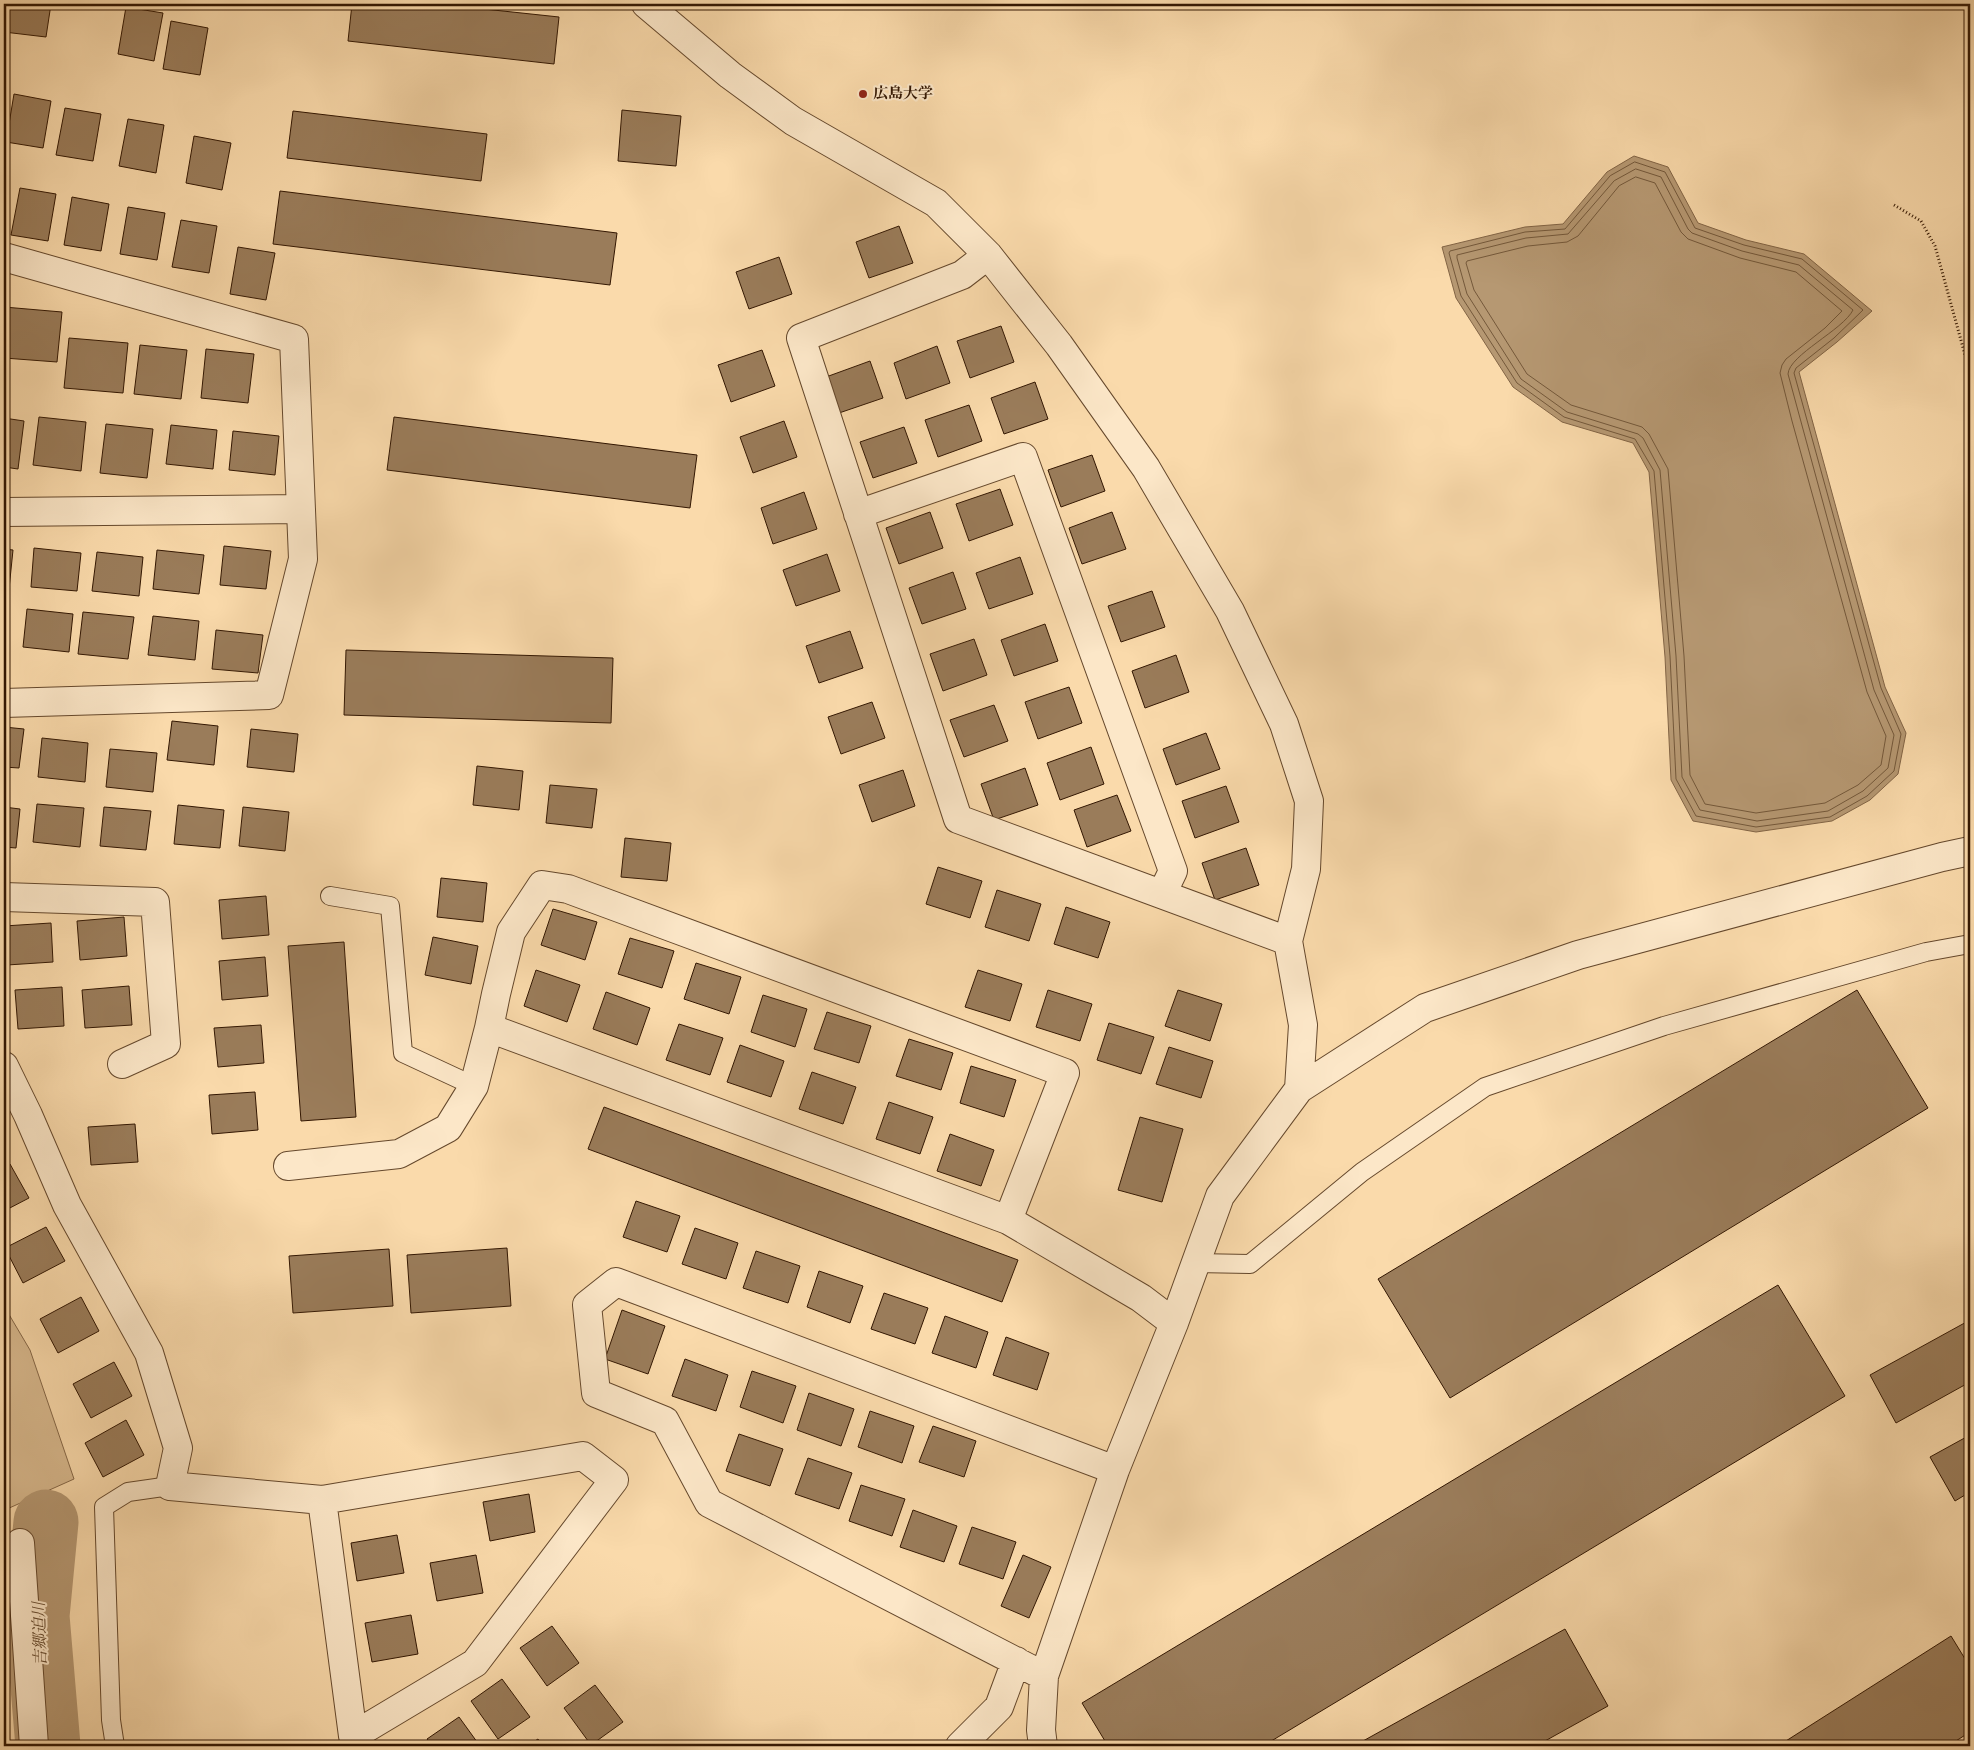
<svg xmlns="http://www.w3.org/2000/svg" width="1974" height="1750" viewBox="0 0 1974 1750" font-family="'Old Standard TT','Noto Serif JP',serif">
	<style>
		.green { fill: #d8b98e; stroke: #866848 }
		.water { fill: #b69872; stroke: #826445 }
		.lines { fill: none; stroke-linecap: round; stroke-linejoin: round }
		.shore { stroke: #74583a; stroke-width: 1 }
		.river { stroke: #b69872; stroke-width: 65 }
		.building { fill: #9a7c5a; stroke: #331702 }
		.lane-casing { stroke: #65482c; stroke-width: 20 }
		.street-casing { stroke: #65482c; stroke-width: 30 }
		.path { stroke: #331702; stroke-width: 3; stroke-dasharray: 1 2.5; stroke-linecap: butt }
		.lane { stroke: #fce7c8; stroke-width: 18 }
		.street { stroke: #fce7c8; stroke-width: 28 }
		.poi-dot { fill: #8f2418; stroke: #fce7c8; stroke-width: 2 }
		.labels { text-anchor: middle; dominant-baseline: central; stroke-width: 4; stroke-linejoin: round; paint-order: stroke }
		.poi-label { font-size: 15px; font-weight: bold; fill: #331702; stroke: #fce7c8; text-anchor: start }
		.water-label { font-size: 16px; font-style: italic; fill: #674b2f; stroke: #fce7c8 }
	</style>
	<rect width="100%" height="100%" fill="#fadaab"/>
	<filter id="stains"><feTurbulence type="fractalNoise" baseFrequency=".004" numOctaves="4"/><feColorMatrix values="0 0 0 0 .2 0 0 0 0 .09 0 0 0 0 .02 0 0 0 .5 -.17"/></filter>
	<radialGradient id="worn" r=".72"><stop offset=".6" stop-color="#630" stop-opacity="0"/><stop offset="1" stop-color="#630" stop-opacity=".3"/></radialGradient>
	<path class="green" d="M 4,1306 L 30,1350 L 74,1479 L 7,1509 L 4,1524 Z"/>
	<path class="water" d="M 1634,156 L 1668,167 L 1698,223 L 1746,240 L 1804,254 L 1872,311 L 1837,342 L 1799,372 L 1885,687 L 1906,733 L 1898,774 L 1870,800 L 1832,821 L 1756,832 L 1693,821 L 1671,780 L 1665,657 L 1649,472 L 1633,443 L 1562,422 L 1513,387 L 1456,298 L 1442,247 L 1525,227 L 1563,224 L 1607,172 Z"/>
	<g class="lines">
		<path class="shore" d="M 1635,162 L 1665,172 L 1695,228 L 1744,245 L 1802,259 L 1863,310 L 1834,338 L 1796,368 L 1794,373 L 1881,688 L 1901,734 L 1894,771 L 1867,796 L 1830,817 L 1756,827 L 1696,816 L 1676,779 L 1670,656 L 1654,471 L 1635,439 L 1564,417 L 1517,383 L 1461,296 L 1449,253 L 1450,251 L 1525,232 L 1565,229 L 1610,176 Z
			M 1636,169 L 1661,177 L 1688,229 L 1692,233 L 1742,251 L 1799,265 L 1853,310 C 1843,330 1789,355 1788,374 L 1874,690 L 1894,735 L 1888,768 L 1863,791 L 1828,811 L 1757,821 L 1700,810 L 1682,777 L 1676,656 L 1660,470 L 1643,438 L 1638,434 L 1567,412 L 1521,379 L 1467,294 L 1457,258 L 1457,255 L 1526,238 L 1568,234 L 1614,181 Z
			M 1636,177 L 1655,183 L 1681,232 L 1688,239 L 1740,258 L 1796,272 L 1842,311 L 1825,328 L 1786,359 L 1782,365 L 1780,373 L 1792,421 L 1867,692 L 1886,736 L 1881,765 L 1858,785 L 1825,803 L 1756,813 L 1705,804 L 1690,775 L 1684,656 L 1668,469 L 1649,434 L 1642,427 L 1571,405 L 1527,374 L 1474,290 L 1466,263 L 1467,261 L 1528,246 L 1567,242 L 1578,236 L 1619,186 Z"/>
		<path class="river" d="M 46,1522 L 37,1616 L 48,1746"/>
	</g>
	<path class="building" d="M 6,4 L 51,4 L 46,37 L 4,32 Z
		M 352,4 L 437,4 L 559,17 L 554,64 L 348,41 Z
		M 126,7 L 163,13 L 154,61 L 118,54 Z
		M 171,21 L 208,28 L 200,75 L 163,69 Z
		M 14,94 L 51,101 L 43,148 L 6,142 Z
		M 65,108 L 101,114 L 93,161 L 56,155 Z
		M 622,110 L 681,116 L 676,166 L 618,161 Z
		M 293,111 L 487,134 L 481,181 L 287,158 Z
		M 128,119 L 164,125 L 156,173 L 119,166 Z
		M 194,136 L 231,143 L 222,190 L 186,183 Z
		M 20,188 L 56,194 L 48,241 L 11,235 Z
		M 280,191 L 617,233 L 610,285 L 273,244 Z
		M 72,197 L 109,204 L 101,251 L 64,245 Z
		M 128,207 L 165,213 L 157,260 L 120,254 Z
		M 181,220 L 217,226 L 209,273 L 172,267 Z
		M 899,226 L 913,263 L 869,278 L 856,242 Z
		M 238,247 L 275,253 L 266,300 L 230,294 Z
		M 779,257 L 792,294 L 749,309 L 736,272 Z
		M 4,307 L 62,312 L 57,362 L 4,358 Z
		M 1001,326 L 1014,362 L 970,378 L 957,341 Z
		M 69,338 L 128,343 L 123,393 L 64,388 Z
		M 140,345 L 187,350 L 181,399 L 134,394 Z
		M 937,346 L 950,383 L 906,399 L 894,363 Z
		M 206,349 L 254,354 L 248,403 L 201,398 Z
		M 762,350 L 775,386 L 731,402 L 718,365 Z
		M 870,361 L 883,398 L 839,413 L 826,377 Z
		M 1035,382 L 1048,419 L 1004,434 L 991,398 Z
		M 969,405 L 982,441 L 938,457 L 925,420 Z
		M 39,417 L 86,422 L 81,471 L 33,465 Z
		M 394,417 L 697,455 L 690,508 L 387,470 Z
		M 4,418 L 24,421 L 18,469 L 4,467 Z
		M 784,421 L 797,457 L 753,473 L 740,437 Z
		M 106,424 L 153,429 L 147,478 L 100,473 Z
		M 171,425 L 217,430 L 213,469 L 166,464 Z
		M 904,427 L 917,463 L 873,478 L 860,442 Z
		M 233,431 L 279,436 L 275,475 L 229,470 Z
		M 1092,455 L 1105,491 L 1061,507 L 1048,470 Z
		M 1000,489 L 1013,525 L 969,541 L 956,504 Z
		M 804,492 L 817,529 L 773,544 L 761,508 Z
		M 930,512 L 943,548 L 899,564 L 886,528 Z
		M 1112,512 L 1126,549 L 1082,564 L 1069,528 Z
		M 224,546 L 271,551 L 266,589 L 220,585 Z
		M 34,548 L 81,553 L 77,591 L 31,587 Z
		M 4,549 L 13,550 L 9,589 L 4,589 Z
		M 157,550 L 204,555 L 199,594 L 153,589 Z
		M 97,552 L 143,557 L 139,596 L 92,591 Z
		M 827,554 L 840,591 L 796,606 L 783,570 Z
		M 1020,557 L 1033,594 L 989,609 L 976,573 Z
		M 953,572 L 966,609 L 922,624 L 909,588 Z
		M 1152,591 L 1165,627 L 1121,642 L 1108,606 Z
		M 27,609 L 73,614 L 69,652 L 23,647 Z
		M 83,612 L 134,617 L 128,659 L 78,654 Z
		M 153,616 L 199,621 L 195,660 L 148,655 Z
		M 4,621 L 8,622 L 4,660 Z
		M 1045,624 L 1058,661 L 1014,676 L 1001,640 Z
		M 216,630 L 263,635 L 258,673 L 212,669 Z
		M 850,631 L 863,668 L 819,683 L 806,646 Z
		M 974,639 L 987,675 L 943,691 L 930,654 Z
		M 346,650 L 613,658 L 611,723 L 344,715 Z
		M 1176,655 L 1189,692 L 1145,708 L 1132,671 Z
		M 1069,687 L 1082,723 L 1038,739 L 1025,702 Z
		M 872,702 L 885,738 L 841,754 L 828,717 Z
		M 994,705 L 1008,741 L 964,757 L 950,720 Z
		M 172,721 L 218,726 L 214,765 L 167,760 Z
		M 4,727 L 24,729 L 19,768 L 4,767 Z
		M 251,729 L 298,734 L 294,772 L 247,767 Z
		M 1206,733 L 1220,769 L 1176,785 L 1163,749 Z
		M 42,738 L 88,743 L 85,782 L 38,777 Z
		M 1091,747 L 1104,784 L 1060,800 L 1047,763 Z
		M 110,749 L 157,753 L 153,792 L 106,787 Z
		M 477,766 L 523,771 L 519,810 L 473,805 Z
		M 1025,768 L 1038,805 L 994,820 L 981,784 Z
		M 903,770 L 915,806 L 872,822 L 859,785 Z
		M 550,785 L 597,789 L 592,828 L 546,823 Z
		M 1226,786 L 1239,822 L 1195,838 L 1182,801 Z
		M 1117,795 L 1131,831 L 1087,847 L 1074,810 Z
		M 37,804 L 84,808 L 80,847 L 33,842 Z
		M 178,805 L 224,810 L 220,848 L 174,844 Z
		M 4,807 L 20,809 L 16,848 L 4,847 Z
		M 104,807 L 151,811 L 146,850 L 100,846 Z
		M 243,807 L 289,812 L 285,851 L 239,846 Z
		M 625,838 L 671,843 L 667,881 L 621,877 Z
		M 1246,848 L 1259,885 L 1215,900 L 1202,863 Z
		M 938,867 L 982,881 L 970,918 L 926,904 Z
		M 441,878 L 487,883 L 483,922 L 437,917 Z
		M 997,890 L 1041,904 L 1029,941 L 985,927 Z
		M 266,896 L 269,935 L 222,939 L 219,900 Z
		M 1066,907 L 1110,922 L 1098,958 L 1054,944 Z
		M 553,909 L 597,922 L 585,960 L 541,945 Z
		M 124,917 L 127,956 L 80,960 L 77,921 Z
		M 51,923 L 53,962 L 7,965 L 4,926 Z
		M 433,937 L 478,946 L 471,984 L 425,975 Z
		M 630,938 L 674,951 L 662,988 L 618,974 Z
		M 344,942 L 356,1117 L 301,1121 L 288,946 Z
		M 265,957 L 268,996 L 222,1000 L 219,961 Z
		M 696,963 L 741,977 L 729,1014 L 684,999 Z
		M 536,970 L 580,985 L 567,1022 L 524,1006 Z
		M 978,970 L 1022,984 L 1010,1021 L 965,1007 Z
		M 129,986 L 132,1025 L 85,1028 L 82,990 Z
		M 62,987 L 64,1026 L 18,1029 L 15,990 Z
		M 1048,990 L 1092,1004 L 1080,1041 L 1036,1027 Z
		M 1178,990 L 1222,1004 L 1210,1041 L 1165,1026 Z
		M 1857,990 L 1928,1108 L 1450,1398 L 1378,1279 Z
		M 606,992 L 650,1008 L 637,1045 L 593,1029 Z
		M 763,995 L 807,1009 L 795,1047 L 751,1032 Z
		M 827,1012 L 871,1026 L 859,1063 L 814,1049 Z
		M 1109,1023 L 1154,1037 L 1141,1074 L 1097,1060 Z
		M 679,1024 L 723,1038 L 710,1075 L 666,1060 Z
		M 261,1025 L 264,1063 L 218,1067 L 214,1028 Z
		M 909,1039 L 953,1053 L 941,1090 L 896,1076 Z
		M 740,1045 L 784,1061 L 771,1097 L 727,1082 Z
		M 1169,1047 L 1213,1061 L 1201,1098 L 1156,1084 Z
		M 971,1066 L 1016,1080 L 1004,1117 L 960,1103 Z
		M 812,1072 L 856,1087 L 843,1124 L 799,1109 Z
		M 255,1092 L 258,1130 L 212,1134 L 209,1095 Z
		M 889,1102 L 933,1117 L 920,1154 L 876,1139 Z
		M 604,1107 L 1018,1260 L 1002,1302 L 588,1149 Z
		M 1140,1117 L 1183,1129 L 1162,1202 L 1118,1190 Z
		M 135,1124 L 138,1162 L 91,1165 L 88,1127 Z
		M 950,1134 L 994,1150 L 981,1186 L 937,1171 Z
		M 10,1164 L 29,1198 L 4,1211 L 4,1167 Z
		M 636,1201 L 680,1216 L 667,1252 L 623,1237 Z
		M 46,1227 L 65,1261 L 23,1283 L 5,1248 Z
		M 695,1228 L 738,1243 L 726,1279 L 682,1264 Z
		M 507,1248 L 511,1306 L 411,1313 L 407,1255 Z
		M 389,1249 L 393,1306 L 293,1313 L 289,1256 Z
		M 756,1251 L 800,1266 L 788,1303 L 743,1288 Z
		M 819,1271 L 863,1286 L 850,1323 L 807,1307 Z
		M 1778,1285 L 1845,1396 L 1263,1746 L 1108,1746 L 1082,1703 Z
		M 884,1293 L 928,1308 L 915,1344 L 871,1329 Z
		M 81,1297 L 99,1331 L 58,1353 L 40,1319 Z
		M 622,1310 L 665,1326 L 648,1374 L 605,1359 Z
		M 945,1316 L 988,1332 L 976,1368 L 932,1353 Z
		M 1970,1320 L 1970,1382 L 1896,1423 L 1870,1375 Z
		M 1006,1337 L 1049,1353 L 1037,1390 L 993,1375 Z
		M 685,1359 L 728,1375 L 716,1411 L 672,1396 Z
		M 114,1362 L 132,1396 L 91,1418 L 73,1384 Z
		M 752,1371 L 796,1386 L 783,1423 L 740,1407 Z
		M 809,1393 L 854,1409 L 841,1446 L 797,1430 Z
		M 870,1411 L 914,1426 L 902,1463 L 858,1447 Z
		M 126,1420 L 144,1455 L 103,1477 L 85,1443 Z
		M 933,1426 L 976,1441 L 964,1477 L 919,1462 Z
		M 739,1434 L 783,1449 L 770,1486 L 726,1471 Z
		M 1970,1435 L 1970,1492 L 1955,1501 L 1930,1457 Z
		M 808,1458 L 852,1473 L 839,1509 L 795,1494 Z
		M 861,1485 L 905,1499 L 892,1536 L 849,1521 Z
		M 529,1494 L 535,1532 L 490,1541 L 483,1502 Z
		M 913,1510 L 957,1526 L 944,1562 L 900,1547 Z
		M 972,1527 L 1016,1542 L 1003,1579 L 959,1564 Z
		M 397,1535 L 404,1573 L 357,1581 L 351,1543 Z
		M 476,1555 L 483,1593 L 437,1601 L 430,1563 Z
		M 1023,1555 L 1051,1567 L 1029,1618 L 1001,1606 Z
		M 411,1615 L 418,1654 L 372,1662 L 365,1623 Z
		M 552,1626 L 579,1663 L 547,1686 L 520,1648 Z
		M 1565,1629 L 1608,1706 L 1536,1746 L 1354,1746 Z
		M 1951,1636 L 1970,1667 L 1970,1732 L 1948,1746 L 1778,1746 Z
		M 502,1679 L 530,1717 L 498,1739 L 471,1701 Z
		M 595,1685 L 623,1722 L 591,1745 L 564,1708 Z
		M 459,1717 L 480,1746 L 432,1746 L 427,1739 Z
		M 538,1739 L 543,1746 L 527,1746 Z"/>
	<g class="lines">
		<defs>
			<path id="lane" d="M 330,896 L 390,906 L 403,1053 L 474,1086
				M 1195,1263 L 1250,1264 L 1362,1172 L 1485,1087 L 1664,1026 L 1926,952 L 1970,944
				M 115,1746 L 111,1720 L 104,1507 L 128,1492 L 170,1486"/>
			<path id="street" d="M 646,4 L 730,75 L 793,121 L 936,203 L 988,255 L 1059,345 L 1146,468 L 1230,611 L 1284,724 L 1309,801 L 1306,869 L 1288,941 L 1303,1025 L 1299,1089
				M 988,255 L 962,275 L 801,338 L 958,819 L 1288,941
				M 4,257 L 294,339 L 303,559 L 269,695 L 4,703
				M 4,512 L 301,509
				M 858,514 L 1023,457 L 1173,871 L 1162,894
				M 4,897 L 155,902 L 166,1044 L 122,1064
				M 4,1066 L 28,1115 L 67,1205 L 149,1353 L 178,1448 L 170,1486 L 322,1500 L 583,1456 L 614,1480 L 475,1663 L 353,1736 L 322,1500
				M 288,1166 L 399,1154 L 448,1128 L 474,1086 L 489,1028
				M 1008,1220 L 1065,1073 L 568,889 L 542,885 L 511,932 L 496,994 L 489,1028 L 1008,1220 L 1141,1298 L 1174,1323
				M 20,1543 L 34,1746
				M 1044,1676 L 709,1503 L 665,1421 L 596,1393 L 587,1305 L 616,1282 L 1115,1470
				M 960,1746 L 999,1707 L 1016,1661
				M 1043,1746 L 1041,1730 L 1044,1676 L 1115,1470 L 1174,1323 L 1220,1196 L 1299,1089 L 1425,1008 L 1578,955 L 1942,857 L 1970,851"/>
		</defs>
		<use href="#lane" class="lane-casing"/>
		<use href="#street" class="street-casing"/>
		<path class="path" d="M 1894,205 L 1921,221 L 1935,246 L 1970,373"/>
		<use href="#lane" class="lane"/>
		<use href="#street" class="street"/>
	</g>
	<circle class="poi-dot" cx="863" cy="94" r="5"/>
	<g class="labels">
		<g class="poi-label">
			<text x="873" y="94">広島大学</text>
		</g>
		<g class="water-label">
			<text transform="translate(41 1634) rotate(-92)">吉郷迫川</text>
		</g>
	</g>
	<rect width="1974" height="1750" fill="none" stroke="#fadaab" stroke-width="20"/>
	<rect x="5" y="5" width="1964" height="1740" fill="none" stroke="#331702" stroke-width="2.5"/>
	<rect x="10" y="10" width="1954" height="1730" fill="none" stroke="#331702"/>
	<rect width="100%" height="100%" filter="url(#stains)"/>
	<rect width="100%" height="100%" fill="url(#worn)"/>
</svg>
